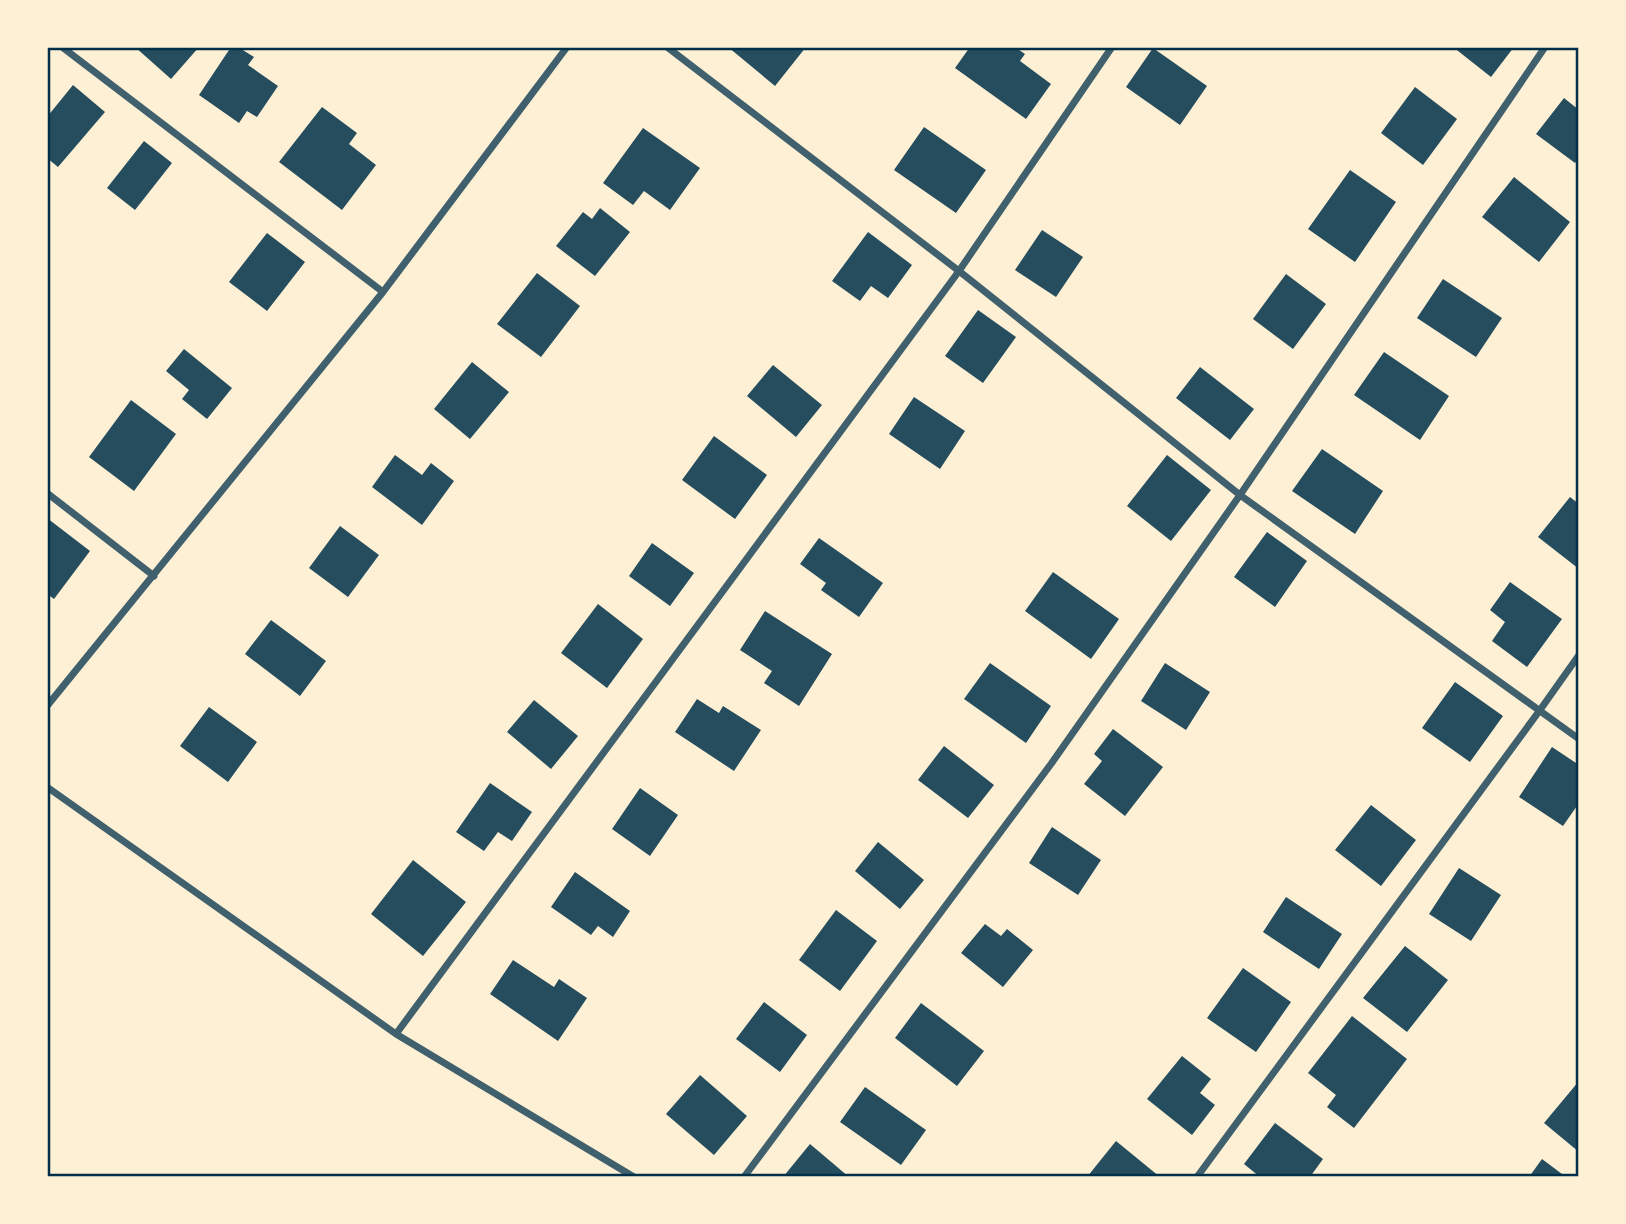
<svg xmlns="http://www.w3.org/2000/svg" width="1626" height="1224" viewBox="0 0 1626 1224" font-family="'PT Sans',sans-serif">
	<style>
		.building { fill: #264d5e }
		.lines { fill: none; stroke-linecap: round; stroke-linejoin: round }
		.minor { stroke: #3f606c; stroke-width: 7 }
		.neatline { fill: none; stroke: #003049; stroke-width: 2.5 }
	</style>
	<rect width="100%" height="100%" fill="#fdf0d5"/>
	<path class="building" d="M 135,47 L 199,47 L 171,79 Z
		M 231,47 L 238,47 L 254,57 L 248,65 L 278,86 L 257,117 L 247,111 L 239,123 L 199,95 Z
		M 728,47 L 806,47 L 775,86 Z
		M 970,47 L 1015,47 L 1025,54 L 1020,61 L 1051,84 L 1026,119 L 955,68 Z
		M 1453,47 L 1514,47 L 1491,77 Z
		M 1153,48 L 1207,86 L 1180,125 L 1126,87 Z
		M 73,85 L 105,112 L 58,167 L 47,158 L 47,117 Z
		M 1415,87 L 1457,119 L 1423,165 L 1381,133 Z
		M 1564,98 L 1579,110 L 1579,158 L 1575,163 L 1536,134 Z
		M 322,107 L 357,133 L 349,144 L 376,165 L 342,210 L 279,162 Z
		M 924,127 L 986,170 L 956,213 L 894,170 Z
		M 643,128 L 700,168 L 670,210 L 644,191 L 633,205 L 603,183 Z
		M 144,141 L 172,163 L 135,210 L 107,188 Z
		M 1350,170 L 1396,202 L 1355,262 L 1308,229 Z
		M 1514,177 L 1570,222 L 1539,262 L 1482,217 Z
		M 600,208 L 630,232 L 595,276 L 556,246 L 583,212 L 592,219 Z
		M 1042,230 L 1083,257 L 1056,297 L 1015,270 Z
		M 868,232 L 912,265 L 888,298 L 871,286 L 860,301 L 832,281 Z
		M 267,233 L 305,262 L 267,311 L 229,282 Z
		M 537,273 L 580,306 L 541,357 L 497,324 Z
		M 1286,274 L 1326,304 L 1293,349 L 1253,319 Z
		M 1443,279 L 1502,318 L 1476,357 L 1417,318 Z
		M 978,310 L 1016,337 L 983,383 L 945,356 Z
		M 184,349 L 232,388 L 207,419 L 182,399 L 189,390 L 166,371 Z
		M 1384,352 L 1449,396 L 1420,440 L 1354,395 Z
		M 472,362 L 509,392 L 470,439 L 434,409 Z
		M 773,365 L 822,405 L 796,437 L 747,396 Z
		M 1200,367 L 1254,409 L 1230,440 L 1176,398 Z
		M 914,397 L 965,431 L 940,469 L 889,434 Z
		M 131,400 L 176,434 L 134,491 L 89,457 Z
		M 714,436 L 767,475 L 735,519 L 682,480 Z
		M 1322,449 L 1383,491 L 1355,534 L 1292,491 Z
		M 395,455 L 422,475 L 431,463 L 454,481 L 422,525 L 372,487 Z
		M 1167,455 L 1211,490 L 1171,541 L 1127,506 Z
		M 1570,497 L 1579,504 L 1579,569 L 1538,537 Z
		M 47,518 L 90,551 L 54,599 L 47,594 Z
		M 340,526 L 379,555 L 348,597 L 309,568 Z
		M 1267,532 L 1307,561 L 1275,607 L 1234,577 Z
		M 819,538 L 883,583 L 859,617 L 821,590 L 826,583 L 800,564 Z
		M 652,543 L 694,573 L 670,606 L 629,576 Z
		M 1053,572 L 1119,619 L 1091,659 L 1025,611 Z
		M 1510,582 L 1562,619 L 1527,667 L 1492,641 L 1505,622 L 1490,610 Z
		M 598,604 L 643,639 L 607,688 L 561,653 Z
		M 765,611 L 832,654 L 799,706 L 764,683 L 772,671 L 740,650 Z
		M 271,620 L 326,661 L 300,696 L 245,654 Z
		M 990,663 L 1051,706 L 1026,743 L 964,699 Z
		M 1165,663 L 1210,692 L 1186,730 L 1141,701 Z
		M 1455,682 L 1503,716 L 1470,762 L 1422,728 Z
		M 697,699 L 719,713 L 723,706 L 761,730 L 734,771 L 675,732 Z
		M 534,700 L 578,736 L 551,769 L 507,732 Z
		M 209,707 L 257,742 L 228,782 L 180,746 Z
		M 1113,729 L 1163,767 L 1125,816 L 1084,784 L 1102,761 L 1094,754 Z
		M 944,746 L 994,785 L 968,818 L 918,780 Z
		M 1552,747 L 1579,765 L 1579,803 L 1563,826 L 1519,797 Z
		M 490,783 L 532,812 L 512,841 L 498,832 L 484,851 L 456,832 Z
		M 640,788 L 678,815 L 650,856 L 612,829 Z
		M 1371,805 L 1416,840 L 1381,886 L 1335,850 Z
		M 1052,827 L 1101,860 L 1078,895 L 1029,863 Z
		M 878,842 L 924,880 L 900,909 L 855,871 Z
		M 413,860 L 466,902 L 423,956 L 371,914 Z
		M 1459,868 L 1501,895 L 1471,941 L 1429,914 Z
		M 575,872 L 630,911 L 613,937 L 598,926 L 591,935 L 551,907 Z
		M 1286,897 L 1342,934 L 1319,969 L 1263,932 Z
		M 836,910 L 877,941 L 840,991 L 799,960 Z
		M 985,924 L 1001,936 L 1007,929 L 1033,950 L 1003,987 L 961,953 Z
		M 1405,946 L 1448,980 L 1407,1032 L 1363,998 Z
		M 513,960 L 554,987 L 559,979 L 587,998 L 558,1041 L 490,994 Z
		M 1243,968 L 1291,1002 L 1256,1052 L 1207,1018 Z
		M 764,1002 L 807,1035 L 780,1072 L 736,1039 Z
		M 921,1003 L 984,1051 L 957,1086 L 895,1038 Z
		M 1352,1016 L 1407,1059 L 1354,1128 L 1327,1107 L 1336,1095 L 1308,1073 Z
		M 1182,1056 L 1211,1079 L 1200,1093 L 1215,1105 L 1192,1135 L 1147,1099 Z
		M 700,1075 L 747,1116 L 714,1155 L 666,1114 Z
		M 1579,1081 L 1579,1152 L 1544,1123 Z
		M 865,1087 L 926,1130 L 901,1165 L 840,1122 Z
		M 1275,1123 L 1323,1159 L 1310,1177 L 1260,1177 L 1244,1164 Z
		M 1116,1141 L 1160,1177 L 1087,1177 Z
		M 810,1144 L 849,1177 L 783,1177 Z
		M 1542,1159 L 1566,1177 L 1529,1177 Z"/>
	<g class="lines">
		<path class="minor" d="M 62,47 L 383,292
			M 667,47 L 959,271 L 1240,495 L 1579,739
			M 47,493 L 154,576
			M 47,706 L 383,292 L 567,47
			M 47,787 L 396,1034 L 634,1177
			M 396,1034 L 959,271 L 1112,47
			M 744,1177 L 1051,764 L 1240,495 L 1545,47
			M 1197,1177 L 1540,710 L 1579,655"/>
	</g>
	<rect width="1626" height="1224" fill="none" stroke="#fdf0d5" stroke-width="98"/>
	<rect x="49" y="49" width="1528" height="1126" class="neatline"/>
</svg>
